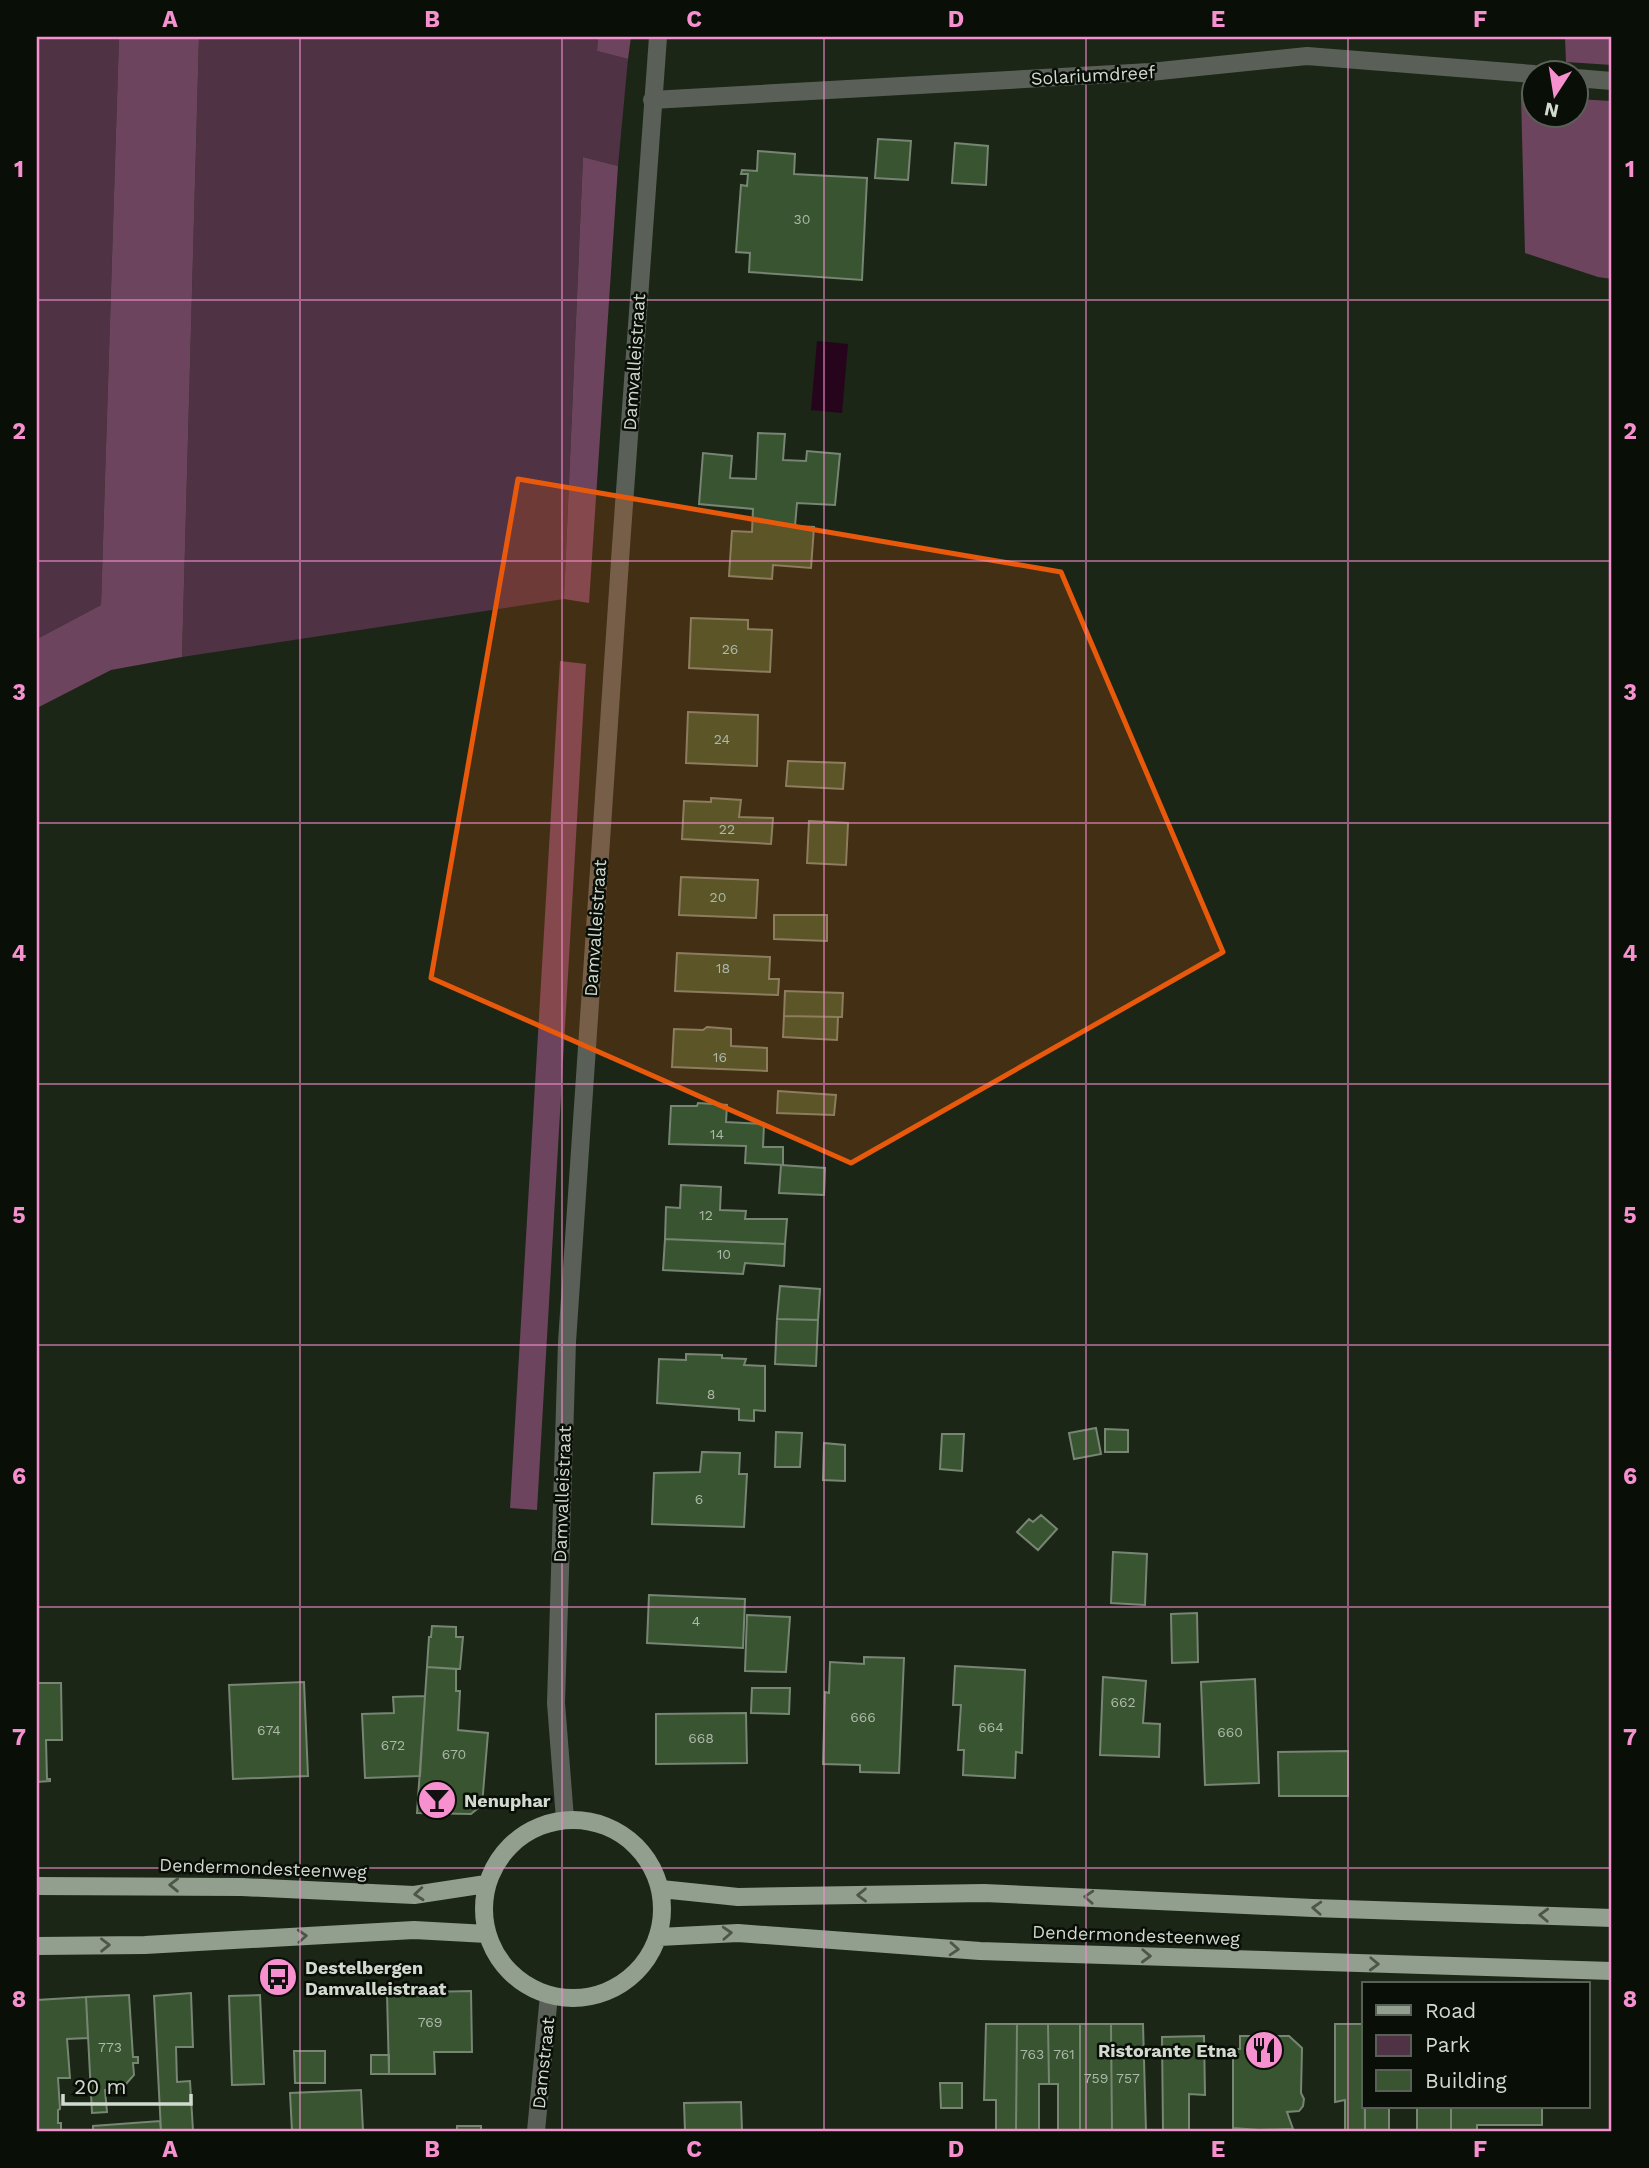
<svg xmlns="http://www.w3.org/2000/svg" width="1649" height="2168" viewBox="0 0 1649 2168" font-family="'Work Sans',sans-serif">
	<style>
		.green { fill: #4f3244 }
		.forest { fill: #6d445d }
		.water { fill: #26041b }
		.building { fill: #395430; stroke: #778573; stroke-width: 2 }
		.lines { fill: none; stroke-linecap: round; stroke-linejoin: round }
		.minor { stroke: #5a6058; stroke-width: 18 }
		.major { stroke: #929e8e; stroke-width: 18 }
		.oneway { stroke: #4e564a }
		.marked { fill: #e8590c; fill-opacity: 0.2; stroke: #e8590c; stroke-width: 5; stroke-linejoin: round }
		.grid { fill: none; stroke: #f690cf; stroke-width: 2; stroke-opacity: 0.55 }
		.labels { text-anchor: middle; dominant-baseline: central; stroke-width: 5; stroke-linejoin: round; paint-order: stroke }
		.number-label { font-size: 14px; fill: #acb8a8 }
		.street-label { font-size: 18px; fill: #d2dad0; stroke: #090e07 }
		.poi-label { font-size: 18px; font-weight: bold; fill: #d2dad0; stroke: #090e07; text-anchor: start }
		.neatline { fill: none; stroke: #f690cf; stroke-width: 2.5 }
		.grid-label { font-size: 23px; text-anchor: middle; font-weight: bold; fill: #f690cf }
	</style>
	<rect width="100%" height="100%" fill="#1b2617"/>
	<path class="green" d="M 37,37 L 119,37 L 101,605 L 37,639 Z
		M 199,37 L 598,37 L 597,51 L 628,59 L 618,166 L 583,157 L 564,599 L 182,657 Z"/>
	<path class="forest" d="M 119,37 L 199,37 L 182,657 L 111,670 L 37,708 L 37,639 L 101,605 Z
		M 598,37 L 631,37 L 628,59 L 597,51 Z
		M 1565,37 L 1612,37 L 1612,65 L 1566,62 Z
		M 1521,96 L 1533,96 L 1534,116 L 1576,116 L 1576,99 L 1612,101 L 1612,279 L 1598,277 L 1525,253 Z
		M 583,157 L 618,166 L 589,603 L 564,599 Z
		M 560,661 L 586,664 L 537,1510 L 510,1508 Z"/>
	<path class="water" d="M 817,341 L 848,344 L 842,413 L 811,410 Z"/>
	<path class="building" d="M 878,139 L 911,141 L 908,180 L 875,178 Z
		M 955,143 L 988,146 L 986,185 L 952,183 Z
		M 758,151 L 795,154 L 794,174 L 867,178 L 862,280 L 749,272 L 750,253 L 736,252 L 741,185 L 747,186 L 748,174 L 741,174 L 742,170 L 757,171 Z
		M 758,433 L 785,434 L 783,460 L 806,461 L 807,451 L 840,454 L 835,505 L 797,503 L 795,526 L 814,527 L 811,568 L 773,565 L 772,579 L 729,576 L 732,531 L 752,532 L 753,509 L 699,504 L 703,453 L 732,456 L 730,478 L 756,479 Z
		M 691,618 L 748,620 L 748,629 L 772,630 L 770,672 L 689,668 Z
		M 688,712 L 758,715 L 757,766 L 686,763 Z
		M 788,761 L 845,763 L 843,789 L 786,786 Z
		M 711,798 L 741,800 L 739,817 L 773,818 L 771,844 L 682,839 L 684,801 L 711,802 Z
		M 809,821 L 848,823 L 846,865 L 807,863 Z
		M 681,877 L 758,880 L 756,918 L 679,915 Z
		M 774,915 L 827,915 L 827,941 L 774,939 Z
		M 677,953 L 770,957 L 769,979 L 779,979 L 778,995 L 675,991 Z
		M 785,991 L 843,993 L 842,1017 L 784,1016 Z
		M 784,1016 L 838,1017 L 837,1040 L 783,1037 Z
		M 707,1027 L 731,1029 L 731,1046 L 767,1048 L 767,1071 L 672,1067 L 674,1029 L 703,1030 Z
		M 778,1091 L 836,1095 L 834,1115 L 777,1113 Z
		M 698,1103 L 727,1105 L 726,1122 L 764,1124 L 763,1147 L 783,1147 L 783,1165 L 745,1163 L 746,1146 L 669,1144 L 671,1106 L 697,1106 Z
		M 781,1165 L 825,1168 L 824,1195 L 779,1193 Z
		M 681,1185 L 721,1187 L 720,1210 L 746,1211 L 745,1219 L 787,1219 L 785,1244 L 665,1239 L 666,1207 L 680,1208 Z
		M 665,1239 L 785,1244 L 784,1266 L 745,1263 L 743,1274 L 663,1270 Z
		M 780,1286 L 820,1289 L 818,1320 L 777,1319 Z
		M 777,1319 L 818,1320 L 816,1366 L 775,1364 Z
		M 686,1354 L 722,1355 L 722,1358 L 746,1359 L 744,1365 L 765,1366 L 765,1411 L 754,1410 L 754,1421 L 739,1420 L 739,1409 L 657,1403 L 659,1359 L 686,1360 Z
		M 1096,1428 L 1101,1454 L 1074,1459 L 1069,1433 Z
		M 1105,1429 L 1128,1430 L 1128,1452 L 1105,1452 Z
		M 776,1432 L 802,1433 L 800,1467 L 775,1467 Z
		M 942,1434 L 964,1434 L 962,1471 L 940,1469 Z
		M 824,1443 L 845,1445 L 845,1481 L 823,1480 Z
		M 702,1452 L 740,1453 L 739,1474 L 747,1474 L 744,1527 L 652,1524 L 654,1473 L 700,1472 Z
		M 1041,1515 L 1057,1529 L 1038,1550 L 1017,1532 L 1029,1519 L 1033,1522 Z
		M 1113,1552 L 1147,1554 L 1145,1605 L 1111,1603 Z
		M 649,1595 L 745,1599 L 743,1648 L 647,1643 Z
		M 1197,1613 L 1198,1662 L 1172,1663 L 1171,1614 Z
		M 747,1615 L 790,1617 L 786,1672 L 745,1671 Z
		M 432,1626 L 456,1627 L 456,1637 L 463,1637 L 460,1669 L 427,1667 L 429,1637 L 431,1637 Z
		M 864,1657 L 904,1658 L 899,1773 L 860,1772 L 860,1765 L 823,1764 L 825,1692 L 829,1693 L 830,1662 L 864,1664 Z
		M 955,1666 L 1025,1670 L 1022,1753 L 1016,1752 L 1015,1778 L 963,1775 L 964,1750 L 958,1750 L 961,1705 L 953,1705 Z
		M 427,1667 L 456,1669 L 456,1691 L 460,1691 L 458,1730 L 488,1733 L 482,1805 L 471,1814 L 417,1813 Z
		M 1103,1677 L 1146,1681 L 1143,1723 L 1160,1724 L 1159,1757 L 1100,1755 Z
		M 1255,1679 L 1259,1783 L 1205,1785 L 1201,1682 Z
		M 304,1682 L 308,1776 L 233,1779 L 229,1685 Z
		M 37,1683 L 61,1683 L 62,1740 L 46,1740 L 47,1779 L 50,1779 L 50,1781 L 37,1782 Z
		M 752,1688 L 790,1688 L 789,1714 L 751,1713 Z
		M 425,1696 L 420,1776 L 365,1778 L 362,1714 L 394,1713 L 393,1697 Z
		M 746,1713 L 747,1763 L 656,1764 L 656,1714 Z
		M 1348,1751 L 1348,1796 L 1279,1796 L 1278,1752 Z
		M 471,1991 L 472,2052 L 434,2052 L 435,2074 L 389,2074 L 387,1993 Z
		M 191,1993 L 193,2047 L 176,2047 L 177,2082 L 190,2081 L 193,2131 L 161,2131 L 154,1996 Z
		M 129,1995 L 133,2057 L 138,2057 L 138,2063 L 133,2063 L 134,2075 L 126,2084 L 120,2084 L 120,2089 L 105,2090 L 107,2112 L 92,2113 L 86,1997 Z
		M 260,1995 L 264,2084 L 232,2085 L 229,1996 Z
		M 86,1997 L 88,2038 L 67,2039 L 70,2078 L 58,2078 L 60,2109 L 58,2110 L 58,2123 L 61,2123 L 61,2131 L 37,2131 L 37,2000 Z
		M 986,2024 L 1017,2024 L 1016,2131 L 996,2131 L 996,2100 L 984,2100 Z
		M 1017,2024 L 1048,2024 L 1049,2084 L 1039,2084 L 1039,2131 L 1016,2131 Z
		M 1048,2024 L 1080,2024 L 1080,2131 L 1058,2131 L 1058,2084 L 1049,2084 Z
		M 1080,2024 L 1111,2024 L 1112,2131 L 1080,2131 Z
		M 1111,2024 L 1143,2024 L 1146,2131 L 1112,2131 Z
		M 1335,2024 L 1364,2024 L 1365,2131 L 1345,2131 L 1345,2100 L 1335,2102 Z
		M 1204,2036 L 1205,2095 L 1189,2094 L 1189,2131 L 1163,2131 L 1162,2037 Z
		M 1240,2036 L 1289,2036 L 1302,2048 L 1301,2093 L 1304,2099 L 1303,2106 L 1299,2111 L 1287,2112 L 1293,2129 L 1259,2130 L 1233,2128 L 1233,2049 L 1240,2049 Z
		M 294,2051 L 325,2051 L 325,2083 L 295,2083 Z
		M 371,2055 L 389,2055 L 389,2074 L 371,2074 Z
		M 940,2083 L 962,2083 L 962,2108 L 941,2108 Z
		M 361,2090 L 363,2131 L 292,2131 L 290,2093 Z
		M 741,2102 L 742,2131 L 685,2131 L 684,2103 Z
		M 1365,2107 L 1389,2107 L 1389,2131 L 1365,2131 Z
		M 1417,2107 L 1451,2107 L 1451,2131 L 1417,2131 Z
		M 1451,2107 L 1542,2107 L 1542,2125 L 1477,2125 L 1477,2131 L 1451,2131 Z
		M 160,2121 L 161,2131 L 93,2131 L 93,2126 Z
		M 457,2126 L 481,2126 L 481,2131 L 457,2131 Z"/>
	<g class="lines">
		<path class="minor" d="M 1576,78 L 1612,81
			M 652,100 L 1150,72 L 1307,56 L 1534,74
			M 565,1819 L 556,1703 L 567,1342 L 621,546 L 658,37
			M 536,2131 L 549,1995"/>
		<path class="major" d="M484 1909a89 89 0 1 1 178 0a89 89 0 1 1-178 0Z
			M 37,1886 L 242,1887 L 414,1895 L 486,1884
			M 661,1889 L 738,1897 L 984,1893 L 1313,1908 L 1612,1918
			M 659,1937 L 738,1933 L 980,1951 L 1612,1971
			M 37,1946 L 145,1945 L 414,1930 L 487,1934"/>
	</g>
	<defs><path id="oneway-chevron" d="M-2-3.5L2.5 0L-2 3.5" fill="none" stroke-width="1.6" stroke-linecap="round" stroke-linejoin="round" transform="scale(1.75)"/></defs>
	<g class="oneway">
		<use href="#oneway-chevron" transform="translate(174 1885) rotate(-179)"/>
		<use href="#oneway-chevron" transform="translate(419 1894) rotate(175)"/>
		<use href="#oneway-chevron" transform="translate(862 1895) rotate(179)"/>
		<use href="#oneway-chevron" transform="translate(1089 1897) rotate(-177)"/>
		<use href="#oneway-chevron" transform="translate(1317 1908) rotate(-177)"/>
		<use href="#oneway-chevron" transform="translate(1544 1915) rotate(-178)"/>
		<use href="#oneway-chevron" transform="translate(727 1933) rotate(-3)"/>
		<use href="#oneway-chevron" transform="translate(302 1936) rotate(-3)"/>
		<use href="#oneway-chevron" transform="translate(105 1945) rotate(-1)"/>
		<use href="#oneway-chevron" transform="translate(954 1949) rotate(4)"/>
		<use href="#oneway-chevron" transform="translate(1146 1956) rotate(2)"/>
		<use href="#oneway-chevron" transform="translate(1374 1964) rotate(2)"/>
	</g>
	<path class="marked" d="M 518,479 L 1061,572 L 1223,952 L 851,1163 L 431,978 Z"/>
	<path class="grid" d="M 300,37 L 300,2131M 562,37 L 562,2131M 824,37 L 824,2131M 1086,37 L 1086,2131M 1348,37 L 1348,2131M 37,300 L 1612,300M 37,561 L 1612,561M 37,823 L 1612,823M 37,1084 L 1612,1084M 37,1345 L 1612,1345M 37,1607 L 1612,1607M 37,1868 L 1612,1868"/>
	<defs>
		<symbol id="bar-disc" viewBox="-11 -11 22 22"><circle r="9.5" fill="#f690cf" stroke="#090e07"/><path d="M-6-5H6L.8 .8V4.5H3.5V6h-7V4.5H-.8V.8Z" fill="#111"/></symbol>
		<symbol id="bus-disc" viewBox="-11 -11 22 22"><circle r="9.5" fill="#f690cf" stroke="#090e07"/><path d="M-5-6H5V4H4V6H2V4H-2V6H-4V4H-5ZM-3.5-4V0h7V-4ZM-3.5 1.2v1.5H-2V1.2ZM2 1.2v1.5H3.5V1.2Z" fill="#111"/></symbol>
		<symbol id="restaurant-disc" viewBox="-11 -11 22 22"><circle r="9.5" fill="#f690cf" stroke="#090e07"/><path d="M-5-6h1v4h1v-4h1v4h1v-4h1v5L-1.5 .5V6h-2V.5L-5-1ZM5-6V6H3V1.5H1.5Q1.5-4 5-6Z" fill="#111"/></symbol>
	</defs>
	<g fill-rule="evenodd">
		<use href="#bar-disc" x="415" y="1778" width="44" height="44"/>
		<use href="#bus-disc" x="256" y="1955" width="44" height="44"/>
		<use href="#restaurant-disc" x="1242" y="2028" width="44" height="44"/>
	</g>
	<g class="labels">
		<g class="number-label">
			<text x="802" y="219">30</text>
			<text x="730" y="649">26</text>
			<text x="722" y="739">24</text>
			<text x="727" y="829">22</text>
			<text x="718" y="897">20</text>
			<text x="723" y="968">18</text>
			<text x="720" y="1057">16</text>
			<text x="717" y="1134">14</text>
			<text x="706" y="1215">12</text>
			<text x="724" y="1254">10</text>
			<text x="711" y="1394">8</text>
			<text x="699" y="1499">6</text>
			<text x="696" y="1621">4</text>
			<text x="1123" y="1702">662</text>
			<text x="863" y="1717">666</text>
			<text x="991" y="1727">664</text>
			<text x="269" y="1730">674</text>
			<text x="1230" y="1732">660</text>
			<text x="701" y="1738">668</text>
			<text x="393" y="1745">672</text>
			<text x="454" y="1754">670</text>
			<text x="430" y="2022">769</text>
			<text x="110" y="2047">773</text>
			<text x="1032" y="2054">763</text>
			<text x="1064" y="2054">761</text>
			<text x="1096" y="2078">759</text>
			<text x="1128" y="2078">757</text>
		</g>
		<g class="street-label">
			<text transform="translate(1093 75) rotate(-3)">Solariumdreef</text>
			<text transform="translate(634 362) rotate(-86)">Damvalleistraat</text>
			<text transform="translate(595 928) rotate(-86)">Damvalleistraat</text>
			<text transform="translate(562 1494) rotate(-88)">Damvalleistraat</text>
			<text transform="translate(263 1868) rotate(2)">Dendermondesteenweg</text>
			<text transform="translate(1136 1935) rotate(2)">Dendermondesteenweg</text>
			<text transform="translate(543 2063) rotate(-84)">Damstraat</text>
		</g>
		<g class="poi-label">
			<text x="464" y="1800">Nenuphar</text>
			<text x="305" y="1967">Destelbergen<tspan x="305" dy="21">Damvalleistraat</tspan></text>
			<text x="1237" y="2050" text-anchor="end">Ristorante Etna</text>
		</g>
	</g>
	<rect width="1649" height="2168" fill="none" stroke="#090e07" stroke-width="77"/>
	<rect x="1362" y="1982" width="228" height="126" fill="#090e07" stroke="#596057" stroke-width="2"/>
	<rect x="1376" y="2005" width="35" height="10" fill="#929e8e" stroke="#596057" stroke-width="2"/>
	<text x="1425" y="2018" font-size="21" fill="#d2dad0">Road</text>
	<rect x="1376" y="2035" width="35" height="21" fill="#4f3244" stroke="#596057" stroke-width="2"/>
	<text x="1425" y="2052" font-size="21" fill="#d2dad0">Park</text>
	<rect x="1376" y="2070" width="35" height="21" fill="#395430" stroke="#596057" stroke-width="2"/>
	<text x="1425" y="2088" font-size="21" fill="#d2dad0">Building</text>
	<g transform="translate(1555 94) rotate(192)"><circle r="33" fill="#090e07" stroke="#596057" stroke-width="2"/>
	<path d="M0-5L12 26L0 18L-12 26Z" fill="#f690cf"/>
	<text y="-10" font-size="19" font-weight="bold" text-anchor="middle" fill="#d2dad0">N</text>
	</g>
	<path d="M63 2094v10h128v-10" fill="none" stroke="#d2dad0" stroke-width="3.5"/>
	<text x="74" y="2094" font-size="21" fill="#d2dad0" stroke="#090e07" stroke-width="5" paint-order="stroke">20 m</text>
	<rect x="38" y="38" width="1572" height="2092" class="neatline"/>
	<g class="grid-label">
		<text x="170" y="27">A</text>
		<text x="432" y="27">B</text>
		<text x="694" y="27">C</text>
		<text x="956" y="27">D</text>
		<text x="1218" y="27">E</text>
		<text x="1480" y="27">F</text>
		<text x="19" y="177">1</text>
		<text x="1630" y="177">1</text>
		<text x="19" y="439">2</text>
		<text x="1630" y="439">2</text>
		<text x="19" y="700">3</text>
		<text x="1630" y="700">3</text>
		<text x="19" y="961">4</text>
		<text x="1630" y="961">4</text>
		<text x="19" y="1223">5</text>
		<text x="1630" y="1223">5</text>
		<text x="19" y="1484">6</text>
		<text x="1630" y="1484">6</text>
		<text x="19" y="1745">7</text>
		<text x="1630" y="1745">7</text>
		<text x="19" y="2007">8</text>
		<text x="1630" y="2007">8</text>
		<text x="170" y="2157">A</text>
		<text x="432" y="2157">B</text>
		<text x="694" y="2157">C</text>
		<text x="956" y="2157">D</text>
		<text x="1218" y="2157">E</text>
		<text x="1480" y="2157">F</text>
	</g>
</svg>
